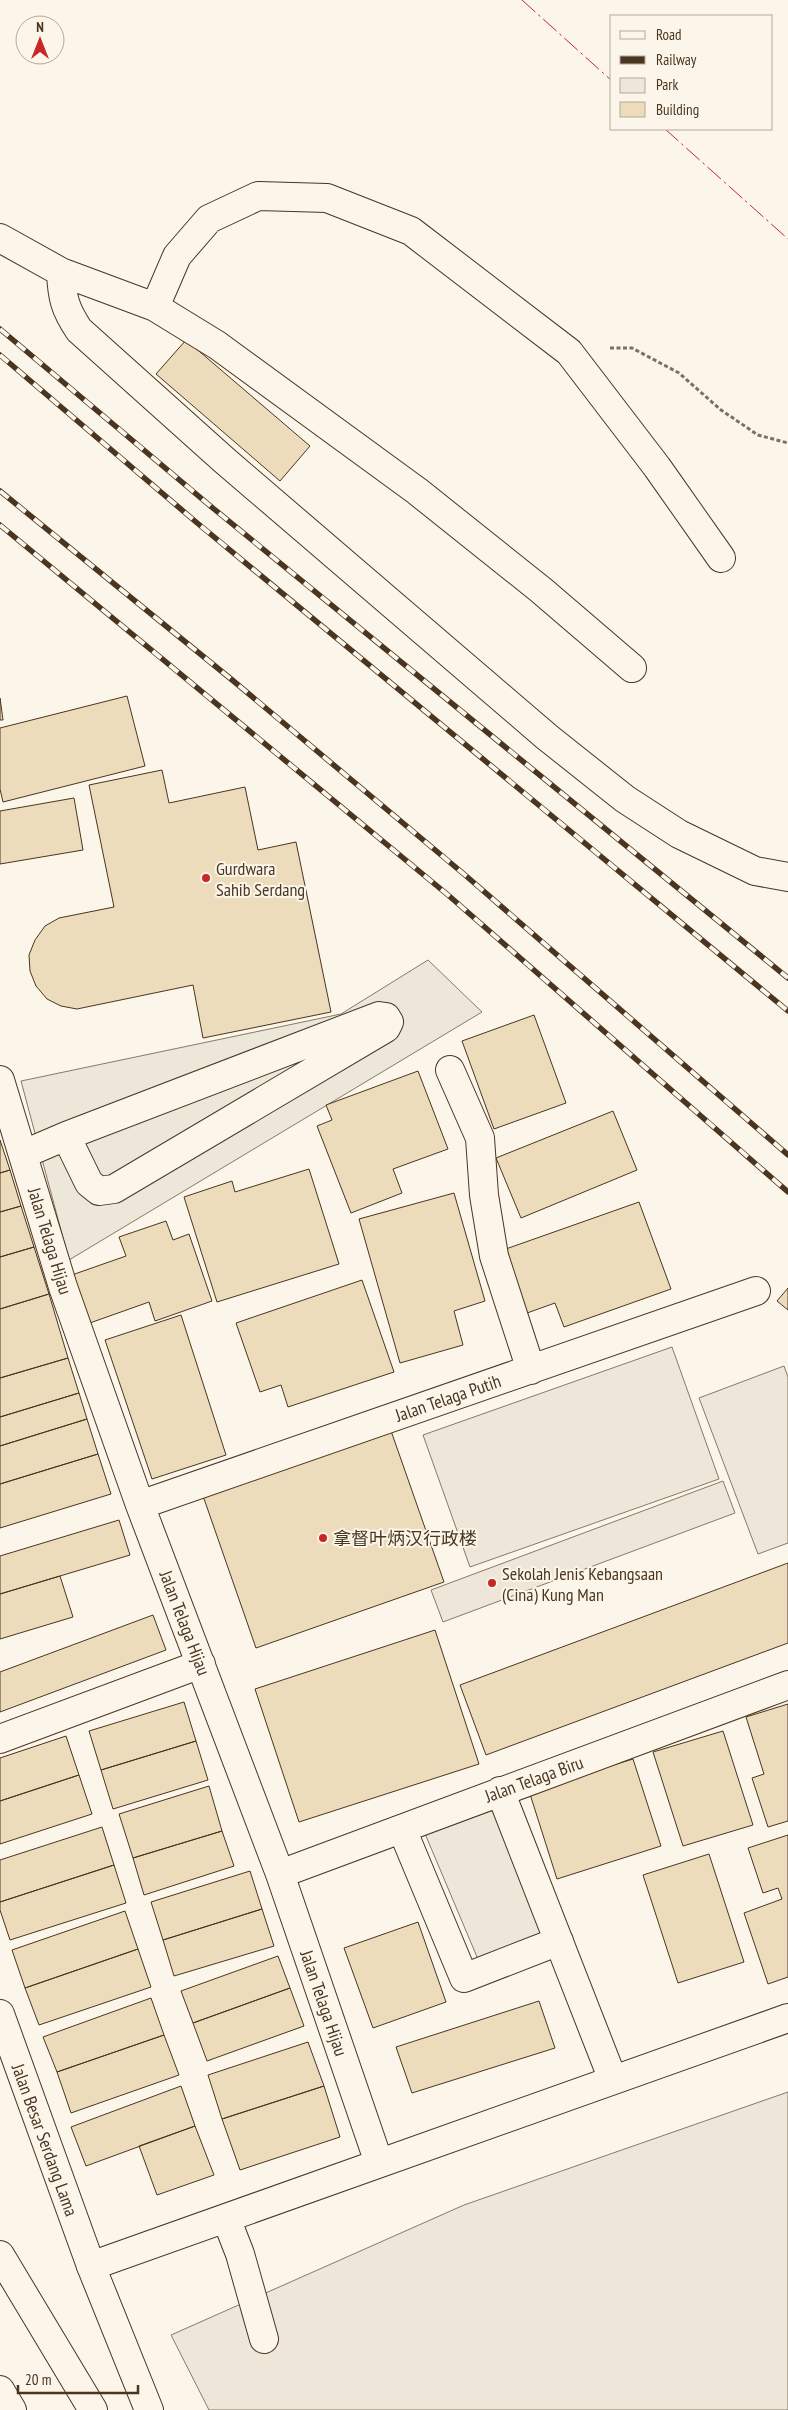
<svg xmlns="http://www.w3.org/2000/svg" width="788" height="2410" viewBox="0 0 788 2410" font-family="'PT Sans Narrow','Noto Sans SC',sans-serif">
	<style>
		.green { fill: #ede6d9; stroke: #887966 }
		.parking { fill: #ede7d9; stroke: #887966 }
		.building { fill: #ecdcbc; stroke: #4a3520 }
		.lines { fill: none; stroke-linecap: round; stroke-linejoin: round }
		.minor-casing { stroke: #4a3520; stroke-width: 30 }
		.highway-casing { stroke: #4a3520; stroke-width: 30 }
		.path { stroke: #7f6f5c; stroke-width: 3; stroke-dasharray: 4 2.5; stroke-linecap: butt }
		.minor { stroke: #fbf6e9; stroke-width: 28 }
		.highway { stroke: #fbf6e9; stroke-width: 28 }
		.rail-casing { stroke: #4a3520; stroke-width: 5.5 }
		.rail { stroke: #fbf6e9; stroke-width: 4; stroke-dasharray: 11; stroke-linecap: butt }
		.power { stroke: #c62828; stroke-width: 1; stroke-dasharray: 18 4 2.5 4; stroke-linecap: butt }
		.poi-dot { fill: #c62828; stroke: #fbf6e9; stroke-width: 2 }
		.labels { text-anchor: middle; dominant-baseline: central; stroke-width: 4; stroke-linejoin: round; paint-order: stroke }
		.poi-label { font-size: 18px; fill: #4a3520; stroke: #fbf6e9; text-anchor: start }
		.street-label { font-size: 18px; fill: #4a3520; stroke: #fbf6e9 }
	</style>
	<rect width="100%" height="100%" fill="#fbf6e9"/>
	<path class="green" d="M 672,1347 L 719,1479 L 470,1567 L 423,1435 Z
		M 784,1366 L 788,1377 L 788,1543 L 758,1554 L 699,1398 Z
		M 723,1481 L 735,1513 L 443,1622 L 431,1590 Z
		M 788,2092 L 788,2410 L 209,2410 L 171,2335 L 464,2205 Z"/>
	<path class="parking" d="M 428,960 L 482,1012 L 69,1260 L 21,1081 L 341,1014 Z
		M 489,1801 L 546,1936 L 480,1964 L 423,1829 Z"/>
	<path class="building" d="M 186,340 L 310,446 L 280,481 L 156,374 Z
		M 127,696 L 145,766 L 3,802 L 0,789 L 0,728 Z
		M 0,698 L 3,720 L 0,720 Z
		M 162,770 L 169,803 L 245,787 L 258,850 L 296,842 L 331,1012 L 203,1038 L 193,985 L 77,1009 L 61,1006 L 47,999 L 36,986 L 30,971 L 29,955 L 35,940 L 45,926 L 59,918 L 114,907 L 89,785 Z
		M 74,798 L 83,850 L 0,864 L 0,811 Z
		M 534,1015 L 566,1103 L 494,1129 L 462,1041 Z
		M 418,1071 L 448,1149 L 393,1169 L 402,1193 L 351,1213 L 317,1126 L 332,1120 L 326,1105 Z
		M 613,1111 L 637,1170 L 521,1218 L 496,1158 Z
		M 0,1140 L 10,1170 L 0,1173 Z
		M 309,1169 L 339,1264 L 217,1302 L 184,1197 L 232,1181 L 235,1192 Z
		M 10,1170 L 21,1206 L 0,1212 L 0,1173 Z
		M 454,1193 L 485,1301 L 454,1311 L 463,1345 L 400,1363 L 359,1219 Z
		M 639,1202 L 671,1289 L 564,1327 L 555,1303 L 527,1313 L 503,1250 Z
		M 21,1206 L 34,1247 L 0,1257 L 0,1212 Z
		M 166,1221 L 173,1240 L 189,1234 L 212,1301 L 155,1321 L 149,1302 L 87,1324 L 69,1276 L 126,1256 L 119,1237 Z
		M 34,1247 L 49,1294 L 0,1309 L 0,1257 Z
		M 362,1280 L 394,1372 L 288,1407 L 281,1385 L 260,1392 L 236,1323 Z
		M 788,1288 L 788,1310 L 777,1301 Z
		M 49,1294 L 68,1358 L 0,1378 L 0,1309 Z
		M 181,1315 L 226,1455 L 152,1479 L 105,1340 Z
		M 68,1358 L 79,1393 L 0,1417 L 0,1378 Z
		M 79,1393 L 87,1419 L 0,1446 L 0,1417 Z
		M 87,1419 L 98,1454 L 0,1484 L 0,1446 Z
		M 390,1428 L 444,1582 L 256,1648 L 202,1493 Z
		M 98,1454 L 111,1494 L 0,1528 L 0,1484 Z
		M 119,1520 L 130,1555 L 0,1594 L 0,1556 Z
		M 788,1563 L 788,1643 L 486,1755 L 460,1685 Z
		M 60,1576 L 73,1617 L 0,1639 L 0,1594 Z
		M 153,1615 L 166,1650 L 0,1712 L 0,1672 Z
		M 435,1630 L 479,1764 L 299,1822 L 255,1689 Z
		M 184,1702 L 196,1741 L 101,1770 L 89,1731 Z
		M 788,1704 L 788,1821 L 768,1827 L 752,1778 L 764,1774 L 746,1717 Z
		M 723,1731 L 753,1825 L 683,1846 L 653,1752 Z
		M 66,1736 L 79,1775 L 0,1801 L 0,1758 Z
		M 196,1741 L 208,1780 L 113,1809 L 101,1770 Z
		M 633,1759 L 661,1846 L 557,1879 L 529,1791 Z
		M 79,1775 L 92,1814 L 0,1844 L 0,1801 Z
		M 209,1786 L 222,1831 L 133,1858 L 119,1814 Z
		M 102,1827 L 114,1865 L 0,1902 L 0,1860 Z
		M 222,1831 L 234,1866 L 144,1895 L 133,1858 Z
		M 788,1835 L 788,1977 L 768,1984 L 744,1913 L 782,1899 L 778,1888 L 763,1893 L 748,1848 Z
		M 709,1854 L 744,1962 L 678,1983 L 643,1875 Z
		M 114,1865 L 126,1903 L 10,1940 L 0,1910 L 0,1902 Z
		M 250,1871 L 262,1909 L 163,1940 L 151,1902 Z
		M 262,1909 L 274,1946 L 174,1976 L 163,1940 Z
		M 125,1911 L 138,1949 L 25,1988 L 12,1950 Z
		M 418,1922 L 446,2002 L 373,2028 L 344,1948 Z
		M 138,1949 L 151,1987 L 39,2025 L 25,1988 Z
		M 278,1956 L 290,1988 L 193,2023 L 181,1991 Z
		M 290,1988 L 304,2026 L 207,2061 L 193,2023 Z
		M 151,1998 L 164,2035 L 57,2072 L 43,2037 Z
		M 539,2001 L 555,2048 L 412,2093 L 396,2047 Z
		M 164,2035 L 179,2075 L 71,2113 L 57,2072 Z
		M 308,2042 L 324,2086 L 222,2119 L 208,2075 Z
		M 181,2086 L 195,2126 L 86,2166 L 71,2127 Z
		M 324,2086 L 340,2137 L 240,2170 L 222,2119 Z
		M 195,2126 L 214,2175 L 157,2195 L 139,2146 Z"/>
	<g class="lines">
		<defs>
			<path id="minor" d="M 0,238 L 61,272 L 155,307 L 217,345 L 417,491 L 541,590 L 632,668
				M 61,272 C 62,298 65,309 79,330 L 224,460 L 547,737 L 625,799 L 679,834 L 755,871 L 788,877
				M 155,307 L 177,256 L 209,219 L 258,196 L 327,198 L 411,231 L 569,352 L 657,467 L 721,558
				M 450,1070 L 480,1138 L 484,1195 L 494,1256 L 531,1370
				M 0,1080 L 63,1287 L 140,1505 L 280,1874 L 379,2163
				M 24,1154 L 66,1136 L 379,1016 L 386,1017 L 389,1022 L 386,1028 L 114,1189 L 99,1191 L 89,1183 L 66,1136
				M 140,1505 L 756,1291
				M 0,1739 L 201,1664
				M 500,1791 L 613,2080
				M 402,1829 L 464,1978 L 559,1941
				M 280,1874 L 788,1685
				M 0,2014 L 91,2266 L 788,2018
				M 226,2218 L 240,2254 L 264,2339"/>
			<path id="highway" d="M 0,2255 L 93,2410
				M 91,2266 L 149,2410
				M 0,2390 L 12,2410"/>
		</defs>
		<use href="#minor" class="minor-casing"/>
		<use href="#highway" class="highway-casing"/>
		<path class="path" d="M 610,348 L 632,348 L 679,373 L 721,410 L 758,435 L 788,443"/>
		<use href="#minor" class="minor"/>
		<use href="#highway" class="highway"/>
		<defs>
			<path id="rail" d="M 0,329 L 214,509 L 788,978
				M 0,355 L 196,522 L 788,1011
				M 0,491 L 231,679 L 465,875 L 788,1155
				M 0,525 L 448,895 L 788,1192"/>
		</defs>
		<use href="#rail" class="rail-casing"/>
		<use href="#rail" class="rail"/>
		<path class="power" d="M 522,0 L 612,81
			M 665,129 L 788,239"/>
	</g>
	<g class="poi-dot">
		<circle cx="206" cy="878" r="5"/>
		<circle cx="323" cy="1538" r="5"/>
		<circle cx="492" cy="1583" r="5"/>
	</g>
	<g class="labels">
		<g class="poi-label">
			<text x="216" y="868">Gurdwara<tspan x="216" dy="21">Sahib Serdang</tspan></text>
			<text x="333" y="1538">拿督叶炳汉行政楼</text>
			<text x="502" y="1573">Sekolah Jenis Kebangsaan<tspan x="502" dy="21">(Cina) Kung Man</tspan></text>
		</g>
		<g class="street-label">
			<text transform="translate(50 1241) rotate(73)">Jalan Telaga Hijau</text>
			<text transform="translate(448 1398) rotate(-19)">Jalan Telaga Putih</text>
			<text transform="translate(185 1623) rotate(69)">Jalan Telaga Hijau</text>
			<text transform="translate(534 1779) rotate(-20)">Jalan Telaga Biru</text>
			<text transform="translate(324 2003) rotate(71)">Jalan Telaga Hijau</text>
			<text transform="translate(45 2140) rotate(70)">Jalan Besar Serdang Lama</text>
		</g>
	</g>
	<rect x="610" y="15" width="162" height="115" fill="#fbf6e9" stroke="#b4a999"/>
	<rect x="620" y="31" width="25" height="8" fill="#fbf6e9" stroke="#b4a999"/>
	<text x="656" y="40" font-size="15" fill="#4a3520">Road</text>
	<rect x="620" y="56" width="25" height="8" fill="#4a3520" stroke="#b4a999"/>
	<text x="656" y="65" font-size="15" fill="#4a3520">Railway</text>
	<rect x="620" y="78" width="25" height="15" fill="#ede6d9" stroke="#b4a999"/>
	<text x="656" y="90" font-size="15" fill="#4a3520">Park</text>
	<rect x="620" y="102" width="25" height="15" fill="#ecdcbc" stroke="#b4a999"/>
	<text x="656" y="115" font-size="15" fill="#4a3520">Building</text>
	<g transform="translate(40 40)"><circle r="24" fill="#fbf6e9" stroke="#b4a999"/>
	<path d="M0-4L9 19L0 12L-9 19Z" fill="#c62828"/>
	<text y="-8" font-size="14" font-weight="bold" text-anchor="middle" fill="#4a3520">N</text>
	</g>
	<path d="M18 2385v8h120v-8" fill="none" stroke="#4a3520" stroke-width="2.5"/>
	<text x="25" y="2385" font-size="15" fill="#4a3520" stroke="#fbf6e9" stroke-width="4" paint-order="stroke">20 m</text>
</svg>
